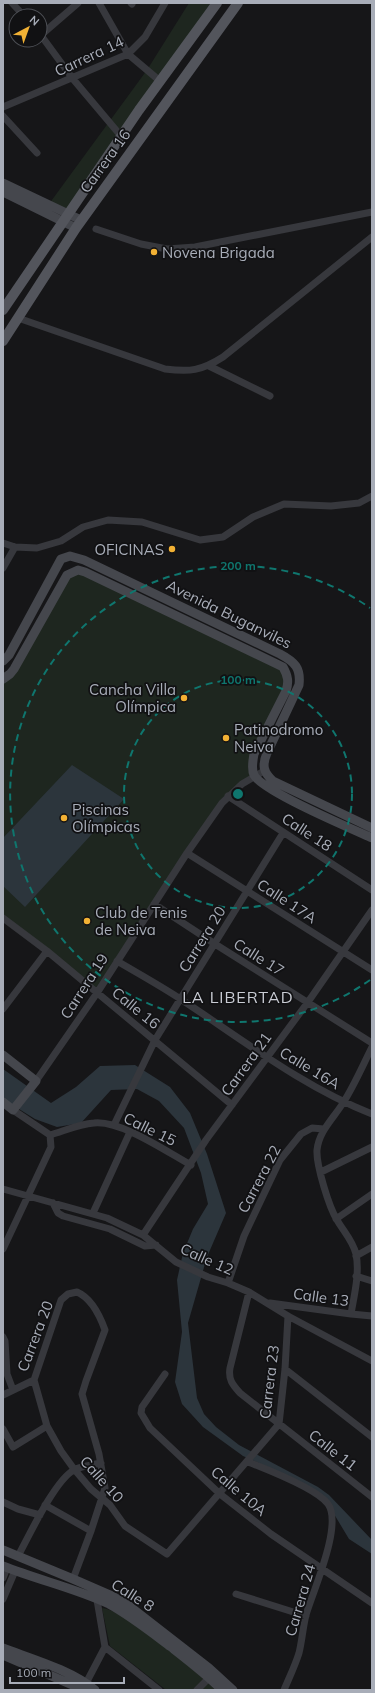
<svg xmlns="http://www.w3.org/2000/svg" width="375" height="1693" viewBox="0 0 375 1693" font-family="Mulish,sans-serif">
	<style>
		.green { fill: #1e261f }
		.water { fill: #2c353c }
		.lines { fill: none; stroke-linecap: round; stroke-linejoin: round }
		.street { stroke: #37383d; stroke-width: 7 }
		.secondary { stroke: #45474d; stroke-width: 9 }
		.primary { stroke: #53555c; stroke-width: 10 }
		.ring { fill: none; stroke: #0f766e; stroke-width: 2; stroke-dasharray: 7 5 }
		.poi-dot { fill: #f2b134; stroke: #111113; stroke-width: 1.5 }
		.labels { text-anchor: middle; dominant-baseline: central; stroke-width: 3.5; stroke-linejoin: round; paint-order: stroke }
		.street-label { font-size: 15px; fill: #a8adb8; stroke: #111113 }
		.poi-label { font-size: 15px; fill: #a8adb8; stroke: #111113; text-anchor: start }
		.neighbourhood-label { font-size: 16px; letter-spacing: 1px; fill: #c9ccd4; stroke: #111113 }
		.centre { fill: #0f766e; stroke: #111113; stroke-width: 2 }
		.ring-label { font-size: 12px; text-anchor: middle; font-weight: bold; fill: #0f766e; stroke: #111113; stroke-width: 3.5; stroke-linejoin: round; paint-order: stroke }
	</style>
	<rect width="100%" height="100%" fill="#161618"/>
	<path class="green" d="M 189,3 L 217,3 L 70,213 L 49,204 L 147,70 Z
		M 78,570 L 277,663 L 288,683 L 261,738 L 254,775 L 228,796 L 97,993 L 3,918 L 3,679 L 63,580 Z
		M 102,1608 C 129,1612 194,1670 216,1690 L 166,1690 L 110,1646 Z"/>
	<path class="water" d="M 72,765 L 124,799 L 25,907 L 3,886 L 3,838 Z
		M 135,1065 L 170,1087 L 190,1113 L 207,1154 L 226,1213 L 207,1257 L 188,1323 L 197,1398 L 204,1414 L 216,1427 L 239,1445 L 318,1487 L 329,1495 L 372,1540 L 372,1554 L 349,1539 L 325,1499 L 259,1463 L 243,1456 L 203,1427 L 182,1404 L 175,1382 L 182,1332 L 177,1280 L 183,1253 L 193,1229 L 208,1204 L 201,1173 L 184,1128 L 159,1101 L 137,1089 L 111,1090 L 81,1123 L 57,1127 L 35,1119 L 3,1099 L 3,1069 L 51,1103 L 76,1087 L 100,1066 Z"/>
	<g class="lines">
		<path class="street" d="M 12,3 L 24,16
			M 99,3 L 128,54 L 160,81
			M 131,3 L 132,4
			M 40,34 L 73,79 L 121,136
			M 41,35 L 78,3
			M 3,107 L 128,54 L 145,37 L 165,3
			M 3,116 L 37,153
			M 96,229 L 141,244 L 167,249 L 195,247 L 372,212
			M 18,318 L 165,369 C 190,372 201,371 223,357 L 372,237
			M 209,366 L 270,396
			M 3,543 L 15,547 L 37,548 L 61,541 L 83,527 L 108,520 L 142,522 L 200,540 L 223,537 L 253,517 L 284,504 L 331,506 L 359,503 L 372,496
			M 3,568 L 15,547
			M 228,796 L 372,890
			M 187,853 L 372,970
			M 154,904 L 215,944 L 372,1043
			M 3,918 L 47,951 L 232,1105
			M 117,961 C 139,974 161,986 182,1000 C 243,1040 303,1087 372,1114
			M 3,1009 L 47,951
			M 36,1081 L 97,993 L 187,853 L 222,803 L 242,784 L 264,771
			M 13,1110 L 50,1135
			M 114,1125 L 155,1040 L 283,833
			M 50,1135 C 64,1131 79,1124 94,1123 C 121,1120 167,1152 191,1165
			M 321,1172 L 372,1147
			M 3,1189 L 107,1218 L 143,1235 L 176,1262 L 208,1277 L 228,1283 L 249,1292 L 288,1316 L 372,1361
			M 53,1203 L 58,1213 L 63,1216 L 110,1229 L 145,1246 L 156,1245
			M 93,1213 L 130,1132
			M 336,1219 L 372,1194
			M 143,1235 L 206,1140 L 308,1002 L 372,910
			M 3,1249 L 51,1147 L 50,1135
			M 356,1256 L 372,1247
			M 356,1276 L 372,1281
			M 228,1283 L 244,1236 L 280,1160 L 301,1134 L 312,1128 L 324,1129
			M 249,1292 L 230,1368 C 228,1380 233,1385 240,1393 L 372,1497
			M 270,1303 L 351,1314 L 372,1316
			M 351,1314 C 354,1296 360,1273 356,1254 C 353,1241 344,1232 337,1220 C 329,1207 316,1165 317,1150 C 319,1131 333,1119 343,1103 C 354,1086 363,1065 372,1047
			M 3,1337 L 5,1341 L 7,1374 L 13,1390
			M 285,1369 L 372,1437
			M 165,1374 L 142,1407 L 141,1413 L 150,1428 L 220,1494 L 271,1534 L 372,1603
			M 34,1380 L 47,1426 L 61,1451 L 74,1469 L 91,1489 L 110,1505 L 125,1526 L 167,1554 L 279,1424 L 285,1369 L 288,1316
			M 3,1395 L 34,1380 L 61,1300 L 68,1294 L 77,1292 C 91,1298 100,1316 105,1330 L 86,1381 L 82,1394 L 99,1454 L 105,1488 L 91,1531 L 73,1579
			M 3,1429 L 13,1447 L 47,1426
			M 248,1462 C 266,1469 317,1489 328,1504 C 343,1525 313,1591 306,1615 C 303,1627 302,1641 299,1653 C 295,1666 289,1678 284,1690
			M 3,1502 L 18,1509 L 40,1515
			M 45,1505 L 91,1531
			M 18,1556 C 29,1536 55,1480 74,1470 C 81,1466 92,1465 101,1463
			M 3,1578 L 7,1568
			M 236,1594 L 306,1616
			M 3,1599 L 15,1571
			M 105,1647 L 159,1690
			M 84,1687 L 105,1647 L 97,1600
			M 197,1690 L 210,1677"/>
		<path class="secondary" d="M 3,183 L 81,220
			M 3,192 L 76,228
			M 3,661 L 9,655 L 61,559 L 70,556 L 84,560 L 280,654 C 295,662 301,668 299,685 L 267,753 C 262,765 263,772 273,781 L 372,828
			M 3,679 L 10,674 L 14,669 L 67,575 L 78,570 L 85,572 L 283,667 C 288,676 289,682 286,691 L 254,754 C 253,760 251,769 254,775 C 262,791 352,829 372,838
			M 3,1055 L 36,1081 L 13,1110 L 3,1102
			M 3,1550 L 73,1579 L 112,1596 L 128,1605 L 209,1668 L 233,1690
			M 3,1566 C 38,1580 75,1588 109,1604 C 131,1616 151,1632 171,1647 C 189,1661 206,1674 222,1690
			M 3,1648 C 32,1659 71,1670 95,1690
			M 3,1655 L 84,1690"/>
		<path class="primary" d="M 3,310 L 139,110 L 217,3
			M 3,341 L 76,228 L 238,3"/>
	</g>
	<g class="ring">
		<circle cx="238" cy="794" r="114"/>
		<path d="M370 980A228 228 0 1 1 370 608"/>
	</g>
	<g class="poi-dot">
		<circle cx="154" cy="252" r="4"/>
		<circle cx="172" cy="549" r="4"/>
		<circle cx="184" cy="698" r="4"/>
		<circle cx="226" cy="738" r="4"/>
		<circle cx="64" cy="818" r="4"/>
		<circle cx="87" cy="921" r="4"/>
	</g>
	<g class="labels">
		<g class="street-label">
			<text transform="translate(89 56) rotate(-25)">Carrera 14</text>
			<text transform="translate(105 161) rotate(-54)">Carrera 16</text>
			<text transform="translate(229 614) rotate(26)">Avenida Buganviles</text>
			<text transform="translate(307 832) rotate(33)">Calle 18</text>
			<text transform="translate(287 901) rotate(33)">Calle 17A</text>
			<text transform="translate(202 939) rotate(-58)">Carrera 20</text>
			<text transform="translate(259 957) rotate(32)">Calle 17</text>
			<text transform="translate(84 986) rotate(-57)">Carrera 19</text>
			<text transform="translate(136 1008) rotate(39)">Calle 16</text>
			<text transform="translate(246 1064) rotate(-54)">Carrera 21</text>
			<text transform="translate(310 1068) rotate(31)">Calle 16A</text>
			<text transform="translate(150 1129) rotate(26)">Calle 15</text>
			<text transform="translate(259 1179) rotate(-62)">Carrera 22</text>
			<text transform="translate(207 1259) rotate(24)">Calle 12</text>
			<text transform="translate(321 1297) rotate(8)">Calle 13</text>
			<text transform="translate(35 1336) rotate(-69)">Carrera 20</text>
			<text transform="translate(269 1382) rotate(-83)">Carrera 23</text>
			<text transform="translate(333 1450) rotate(38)">Calle 11</text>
			<text transform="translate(102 1479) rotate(48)">Calle 10</text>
			<text transform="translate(239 1491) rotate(40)">Calle 10A</text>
			<text transform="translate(133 1595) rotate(32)">Calle 8</text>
			<text transform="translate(300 1600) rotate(-74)">Carrera 24</text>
		</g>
		<g class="poi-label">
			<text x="162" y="252">Novena Brigada</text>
			<text x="164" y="549" text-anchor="end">OFICINAS</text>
			<text x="176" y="689" text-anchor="end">Cancha Villa<tspan x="176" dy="17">Olímpica</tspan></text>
			<text x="234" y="729">Patinodromo<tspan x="234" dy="17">Neiva</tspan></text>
			<text x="72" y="809">Piscinas<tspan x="72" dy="17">Olímpicas</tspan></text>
			<text x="95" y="912">Club de Tenis<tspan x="95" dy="17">de Neiva</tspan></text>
		</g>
		<g class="neighbourhood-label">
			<text x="238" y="997">LA LIBERTAD</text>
		</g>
	</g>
	<circle cx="238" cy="794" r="6" class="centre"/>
	<g class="ring-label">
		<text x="238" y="570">200 m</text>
		<text x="238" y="684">100 m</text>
	</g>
	<rect width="375" height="1693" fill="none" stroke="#a8adb8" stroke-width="8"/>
	<g transform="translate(28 28) rotate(41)"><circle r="19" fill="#111113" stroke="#4d4f55"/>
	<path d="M0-3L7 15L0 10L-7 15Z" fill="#f2b134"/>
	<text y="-6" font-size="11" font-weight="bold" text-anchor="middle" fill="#a8adb8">N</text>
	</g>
	<path d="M10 1677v6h114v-6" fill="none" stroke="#a8adb8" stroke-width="2"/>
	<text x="16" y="1677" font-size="12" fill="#a8adb8" stroke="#111113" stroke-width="3" paint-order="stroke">100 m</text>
</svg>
